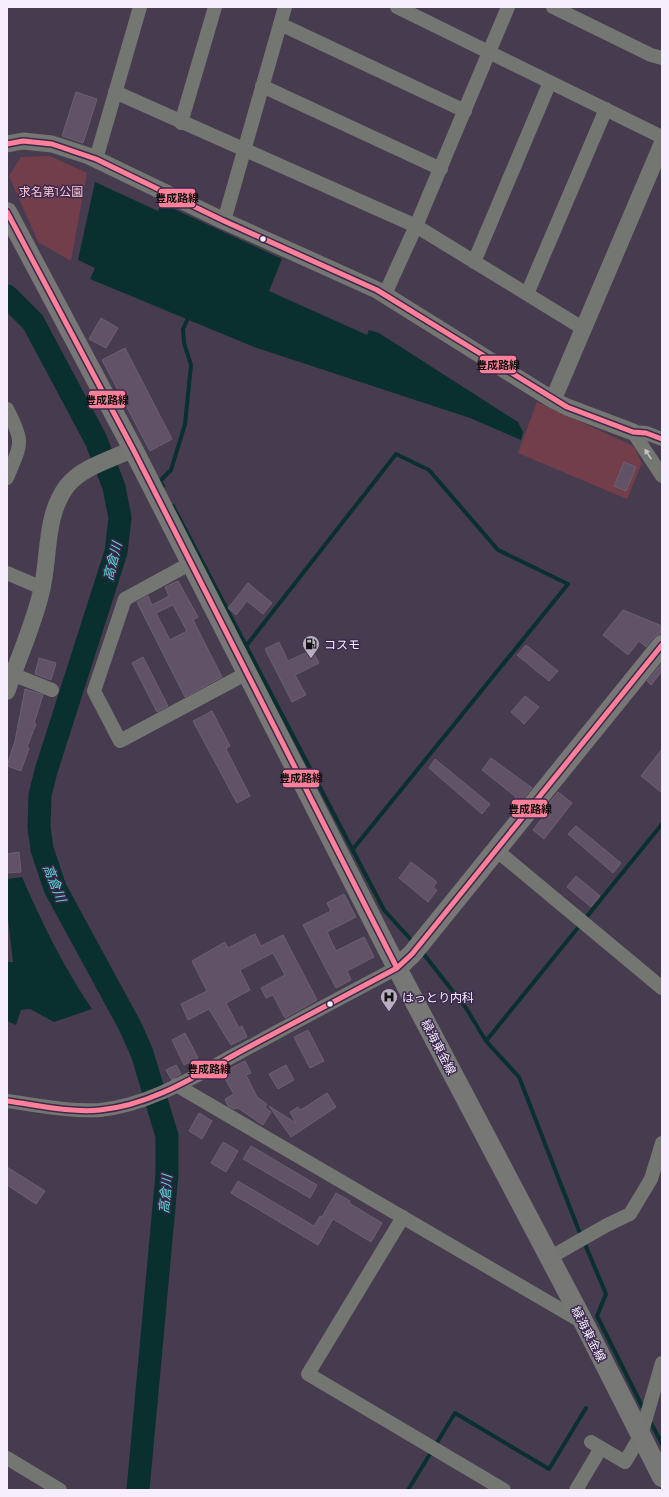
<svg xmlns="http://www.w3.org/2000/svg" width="669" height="1497" viewBox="0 0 669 1497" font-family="Montserrat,'Noto Sans JP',sans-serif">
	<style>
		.green { fill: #723e4a }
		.water { fill: #09302f }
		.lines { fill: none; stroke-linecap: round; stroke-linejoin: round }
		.stream { stroke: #09302f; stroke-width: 4 }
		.river { stroke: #09302f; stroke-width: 23 }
		.building { fill: #625267; stroke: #6c6070; fill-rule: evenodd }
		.minor { stroke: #747672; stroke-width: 14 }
		.tertiary { stroke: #747672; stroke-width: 17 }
		.secondary { stroke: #777776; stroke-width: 20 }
		.bus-1-casing { stroke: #3d284e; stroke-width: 8 }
		.bus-1 { stroke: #ff8098; stroke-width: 5 }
		.oneway { fill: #c8c4cc }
		.bus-dot { fill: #f6eefd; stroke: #3d284e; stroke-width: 1.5 }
		.labels { text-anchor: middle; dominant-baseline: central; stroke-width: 3; stroke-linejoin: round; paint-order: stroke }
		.park-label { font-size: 12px; fill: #fbc9d0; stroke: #3d284e }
		.poi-label { font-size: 12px; fill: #f6eefd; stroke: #3d284e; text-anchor: start }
		.street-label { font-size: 12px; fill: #f6eefd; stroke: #3d284e }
		.water-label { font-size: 13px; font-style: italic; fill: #58dbd2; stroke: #3d284e }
		.line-badge { stroke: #3d284e; stroke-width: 1.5 }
		.pale-badge-label { font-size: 11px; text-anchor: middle; font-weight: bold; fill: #111 }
	</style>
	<rect width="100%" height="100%" fill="#473b50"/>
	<path class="green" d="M 50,156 L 87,173 L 71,261 L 38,242 L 9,176 L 21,157 Z
		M 537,402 L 627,443 L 634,447 L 642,463 L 627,499 L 518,453 Z"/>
	<path class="water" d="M 95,182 L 158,211 L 161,203 L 282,259 L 269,291 L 367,335 L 369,330 L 379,333 L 518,422 L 523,432 L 521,440 L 470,418 L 254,347 L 90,279 L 95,268 L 78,260 Z
		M 22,877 C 42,923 64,968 92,1009 L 54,1022 L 30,1009 L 21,1010 L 16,1025 L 7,1021 L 7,962 L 13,962 L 7,909 L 7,879 Z"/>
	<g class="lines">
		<path class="stream" d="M 163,486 L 160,481 L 171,470 L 185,424 L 191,365 L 184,343 L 183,329 L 189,316
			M 173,506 L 384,910 L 413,942
			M 246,646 L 396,454 L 429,470 L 498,550 L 568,584 L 353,849
			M 422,952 L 466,1008 L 486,1041 L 662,824
			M 486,1041 L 519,1077 L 581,1236
			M 584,1242 L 606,1294 L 597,1316 L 644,1410
			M 649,1419 L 662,1444
			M 408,1490 L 455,1413 L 549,1469 L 586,1408"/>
		<path class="river" d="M 7,296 L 33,322 L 96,440 L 114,487 L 120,518 L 116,552 L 46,771 L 40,795 L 39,827 L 42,849 L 55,888 L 130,1026 L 142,1053 L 167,1136 L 167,1174 L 138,1490"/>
	</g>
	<path class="building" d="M 76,92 L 97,99 L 83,143 L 62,136 Z
		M 101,318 L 118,328 L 106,348 L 89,339 Z
		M 125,348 L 172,439 L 150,451 L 102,360 Z
		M 624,462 L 636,467 L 626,491 L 614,486 Z
		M 178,581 L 198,617 L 193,620 L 222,677 L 185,697 L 137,602 L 148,596 L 152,605 L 169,596 L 165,587 ZM 173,605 L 187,631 L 170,640 L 156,613 Z
		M 248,583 L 272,603 L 263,614 L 247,601 L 236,615 L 228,608 Z
		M 623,610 L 662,626 L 660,634 L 653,638 L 646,647 L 639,641 L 628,655 L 603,635 Z
		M 279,642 L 288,661 L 312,650 L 319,663 L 295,675 L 306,695 L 292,702 L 265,649 Z
		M 526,645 L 558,671 L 549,681 L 517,655 Z
		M 143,657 L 168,706 L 157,712 L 132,663 Z
		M 39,658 L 56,663 L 51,680 L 35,674 Z
		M 662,663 L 662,671 L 651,685 L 647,681 Z
		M 25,689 L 43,695 L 34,723 L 36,724 L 27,747 L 29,748 L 21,771 L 7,766 L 15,741 Z
		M 525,696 L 539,707 L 524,724 L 511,712 Z
		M 212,711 L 230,746 L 226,749 L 250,796 L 237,803 L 193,721 Z
		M 662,749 L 662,793 L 641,776 Z
		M 491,758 L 532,788 L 517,806 L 512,802 L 516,797 L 482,770 Z
		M 435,759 L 490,804 L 482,814 L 429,768 Z
		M 558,792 L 572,803 L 544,839 L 533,830 L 547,812 L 544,809 Z
		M 576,826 L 621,863 L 613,873 L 568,834 Z
		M 19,852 L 21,872 L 7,873 L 7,854 Z
		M 411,862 L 437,882 L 433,887 L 437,890 L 428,902 L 399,878 Z
		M 576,876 L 600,896 L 591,907 L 567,887 Z
		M 344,894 L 356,917 L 327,932 L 336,951 L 364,937 L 374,957 L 347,971 L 351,980 L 336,988 L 303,925 L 331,911 L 327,903 Z
		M 255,934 L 261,946 L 283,935 L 317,1000 L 285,1018 L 273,995 L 266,998 L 261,988 L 285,975 L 273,953 L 240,970 L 250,990 L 226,1003 L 239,1028 L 242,1026 L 247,1037 L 231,1045 L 209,1009 L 188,1020 L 181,1004 L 207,991 L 192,961 L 225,942 L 228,948 Z
		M 308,1030 L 324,1061 L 310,1068 L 294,1037 Z
		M 185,1033 L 198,1058 L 184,1065 L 172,1040 Z
		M 245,1061 L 251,1073 L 246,1075 L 257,1097 L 267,1104 L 265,1107 L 271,1112 L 263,1125 L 238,1108 L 234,1109 L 228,1106 L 225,1099 L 234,1094 L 224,1077 L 231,1073 L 229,1069 Z
		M 176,1065 L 181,1074 L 171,1079 L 166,1070 Z
		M 286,1065 L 294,1080 L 278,1089 L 269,1074 Z
		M 327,1093 L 336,1107 L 291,1137 L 269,1106 L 296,1123 L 290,1112 L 298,1107 L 300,1110 L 304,1108 Z
		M 199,1113 L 212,1121 L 202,1139 L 189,1131 Z
		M 223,1142 L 238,1151 L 226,1172 L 211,1163 Z
		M 251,1146 L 317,1185 L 310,1198 L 243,1159 Z
		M 7,1167 L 45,1191 L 36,1204 L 7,1185 Z
		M 238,1181 L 314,1226 L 320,1216 L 322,1217 L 336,1193 L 350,1201 L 349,1203 L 382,1223 L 371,1242 L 333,1219 L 318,1245 L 231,1193 Z"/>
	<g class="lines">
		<path class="minor" d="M 397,7 L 662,137
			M 553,7 L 651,55 L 662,58
			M 280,24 L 465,111
			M 262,86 L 441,169
			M 115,92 L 416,226 L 584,329
			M 181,123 L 215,7
			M 96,159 L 140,7
			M 224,221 L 285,7
			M 474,262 L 550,82
			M 385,294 L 416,226 L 508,7
			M 527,294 L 606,109
			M 7,409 C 25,444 21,443 7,478
			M 633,432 L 662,476
			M 633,432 L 646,433 L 662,439
			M 191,563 L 125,599 L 94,691 L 120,741 L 247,673
			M 7,573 L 42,588
			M 7,672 L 52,690
			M 496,850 L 662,988
			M 176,1085 L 584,1323
			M 7,1101 C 36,1105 71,1112 100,1110 C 150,1105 197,1075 240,1052 C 292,1024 345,995 397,968
			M 403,1217 L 308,1374 L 504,1490
			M 549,1258 L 607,1225 L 630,1214 L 651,1179 L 662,1143
			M 591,1442 L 625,1462 L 641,1435 L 662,1363
			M 7,1458 L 60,1490
			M 576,1490 L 601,1448"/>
		<path class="tertiary" d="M 7,144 L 23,141 L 52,144 L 89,156 L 224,221 L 377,290 L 553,400 L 567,407 L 633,432
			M 553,400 L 662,144
			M 7,691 C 18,659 33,626 41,593 C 50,558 44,516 67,486 C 82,467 112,459 133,449"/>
		<path class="secondary" d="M 7,212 L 133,449 L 397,968 L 584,1323 L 662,1477
			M 397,968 L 412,954 L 662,645"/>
		<defs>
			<path id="bus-1" d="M 7,144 L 23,141 L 52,144 L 96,159 L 224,221 L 377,290 L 567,407 L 633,432 L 646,433 L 662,439
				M 7,212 L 133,449 L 397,968
				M 7,1101 C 37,1105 70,1113 100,1110 C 153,1105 199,1074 245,1049 C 295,1022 346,995 397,968 L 412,954 L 662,645"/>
		</defs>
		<use href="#bus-1" class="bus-1-casing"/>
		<use href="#bus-1" class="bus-1"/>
	</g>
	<defs><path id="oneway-solid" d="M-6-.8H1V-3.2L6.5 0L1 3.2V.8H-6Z"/></defs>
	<use class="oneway" href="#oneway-solid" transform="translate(648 454) rotate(-123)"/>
	<defs>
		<symbol id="fuel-pin" viewBox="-11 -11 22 30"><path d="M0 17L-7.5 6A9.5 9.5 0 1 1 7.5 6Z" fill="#b9afc0" stroke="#3d284e"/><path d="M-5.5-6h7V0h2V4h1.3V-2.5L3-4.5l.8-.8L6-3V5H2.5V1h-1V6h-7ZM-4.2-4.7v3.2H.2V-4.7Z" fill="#111"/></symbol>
		<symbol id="hospital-pin" viewBox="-11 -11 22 30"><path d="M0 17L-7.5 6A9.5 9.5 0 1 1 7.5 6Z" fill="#b9afc0" stroke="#3d284e"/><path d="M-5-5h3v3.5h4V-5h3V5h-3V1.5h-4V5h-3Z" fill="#111"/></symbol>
	</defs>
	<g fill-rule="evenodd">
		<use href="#fuel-pin" x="301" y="634" width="20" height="27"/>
		<use href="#hospital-pin" x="379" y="987" width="20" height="27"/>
	</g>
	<g class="bus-dot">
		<circle cx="263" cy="239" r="3.5"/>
		<circle cx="330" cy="1004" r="3.5"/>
	</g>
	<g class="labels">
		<g class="park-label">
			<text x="51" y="191">求名第1公園</text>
		</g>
		<g class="poi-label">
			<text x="324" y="644">コスモ</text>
			<text x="402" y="997">はっとり内科</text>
		</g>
		<g class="street-label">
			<text transform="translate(439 1047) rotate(63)">緑海東金線</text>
			<text transform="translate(589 1334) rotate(63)">緑海東金線</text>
		</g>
		<g class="water-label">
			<text transform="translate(112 561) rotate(-76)">高倉川</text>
			<text transform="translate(55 883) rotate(68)">高倉川</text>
			<text transform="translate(165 1194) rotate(-85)">高倉川</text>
		</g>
	</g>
	<g class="line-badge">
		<rect x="158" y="188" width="38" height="20" rx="4" fill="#ff8098"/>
		<rect x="479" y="355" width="38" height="19" rx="4" fill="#ff8098"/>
		<rect x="88" y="390" width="38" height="19" rx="4" fill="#ff8098"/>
		<rect x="282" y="769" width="38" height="19" rx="4" fill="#ff8098"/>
		<rect x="511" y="799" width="37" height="19" rx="4" fill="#ff8098"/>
		<rect x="190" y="1060" width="38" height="19" rx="4" fill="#ff8098"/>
	</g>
	<g class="pale-badge-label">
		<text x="177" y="202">豊成路線</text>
		<text x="498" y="369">豊成路線</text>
		<text x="107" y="404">豊成路線</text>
		<text x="301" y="782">豊成路線</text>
		<text x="530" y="813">豊成路線</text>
		<text x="209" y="1073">豊成路線</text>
	</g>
	<rect width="669" height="1497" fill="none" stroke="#f6eefd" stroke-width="16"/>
</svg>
